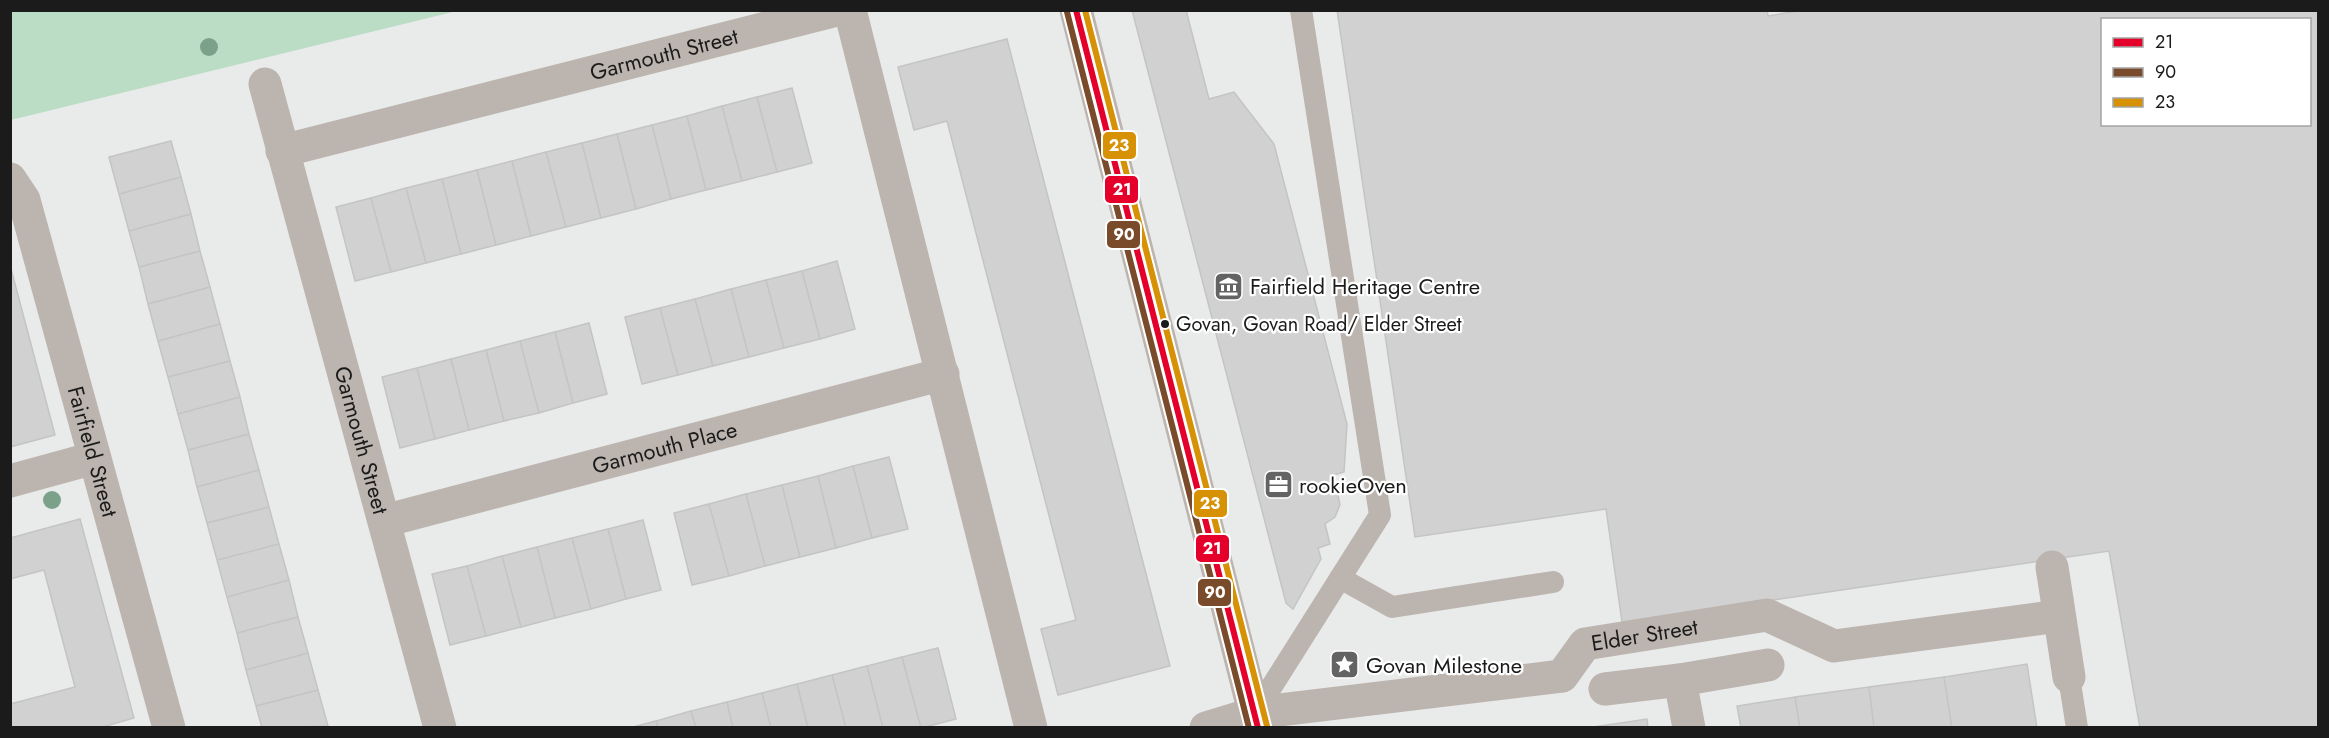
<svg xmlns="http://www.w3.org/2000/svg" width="2329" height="738" viewBox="0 0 2329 738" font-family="Jost,sans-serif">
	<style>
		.green { fill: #bbddc5 }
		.building { fill: #d1d1d1; stroke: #c4c4c4; stroke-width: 1.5; fill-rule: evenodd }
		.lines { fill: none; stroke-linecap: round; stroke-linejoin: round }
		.service { stroke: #bcb4ae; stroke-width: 22 }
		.minor { stroke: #bcb4ae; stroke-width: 33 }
		.tertiary { stroke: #bcb4ae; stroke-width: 33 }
		.bus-1-casing { stroke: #fff; stroke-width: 10 }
		.bus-2-casing { stroke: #fff; stroke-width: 10 }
		.bus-3-casing { stroke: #fff; stroke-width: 10 }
		.bus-1 { stroke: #e4002b; stroke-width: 6 }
		.bus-2 { stroke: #7a4b2a; stroke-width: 6 }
		.bus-3 { stroke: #d69104; stroke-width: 6 }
		.tree { fill: #7ca18a }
		.bus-dot { fill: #1b1b1b; stroke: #fff; stroke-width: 2 }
		.labels { text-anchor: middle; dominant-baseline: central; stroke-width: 4.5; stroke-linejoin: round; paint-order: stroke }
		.bus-label { font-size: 20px; fill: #1b1b1b; stroke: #fff; text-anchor: start }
		.street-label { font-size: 22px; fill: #1b1b1b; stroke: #fff }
		.poi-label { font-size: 22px; fill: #1b1b1b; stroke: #fff; text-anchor: start }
		.line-badge { stroke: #fff; stroke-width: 2 }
		.badge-label { font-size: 16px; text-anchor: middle; font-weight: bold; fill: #fff }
	</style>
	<rect width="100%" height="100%" fill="#e9eaea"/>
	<path class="green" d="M 11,10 L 457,10 L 457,11 L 11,120 Z"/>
	<path class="building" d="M 1132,10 L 1186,10 L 1209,99 L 1234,92 L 1274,144 L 1347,424 L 1344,472 L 1334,475 L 1340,505 L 1335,517 L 1325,524 L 1330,544 L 1318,548 L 1321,559 L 1293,609 L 1286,603 Z
		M 1337,10 L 1767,10 L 1768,16 L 1803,10 L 2318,10 L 2318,728 L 2140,728 L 2109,551 L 1622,622 L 1606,509 L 1415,537 ZM 2102,20 L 2310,20 L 2310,124 L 2102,124 Z
		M 1007,39 L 1170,666 L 1058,695 L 1041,629 L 1076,620 L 947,121 L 914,130 L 898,67 Z
		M 792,88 L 812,163 L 777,172 L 757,97 Z
		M 757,97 L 777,172 L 742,181 L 722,106 Z
		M 722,106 L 742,181 L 706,190 L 687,116 Z
		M 687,116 L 706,190 L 671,199 L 652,125 Z
		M 652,125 L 671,199 L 636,209 L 617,134 Z
		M 617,134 L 636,209 L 601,218 L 582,143 Z
		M 171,141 L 181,177 L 119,194 L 109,157 Z
		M 582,143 L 601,218 L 566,227 L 546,152 Z
		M 546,152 L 566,227 L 531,236 L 512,161 Z
		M 512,161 L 531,236 L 496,245 L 477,170 Z
		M 477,170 L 496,245 L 461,254 L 442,179 Z
		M 181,177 L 191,214 L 129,231 L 119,194 Z
		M 442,179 L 461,254 L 426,263 L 406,188 Z
		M 406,188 L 426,263 L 391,272 L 371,198 Z
		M 371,198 L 391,272 L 355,281 L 336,207 Z
		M 191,214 L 200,251 L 139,267 L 129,231 Z
		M 200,251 L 210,287 L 148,304 L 139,267 Z
		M 837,261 L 855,329 L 820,339 L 802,271 Z
		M 10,265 L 55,435 L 10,447 Z
		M 802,271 L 820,339 L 784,348 L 766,280 Z
		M 766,280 L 784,348 L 749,357 L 731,289 Z
		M 210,287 L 220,324 L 158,341 L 148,304 Z
		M 731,289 L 749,357 L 713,366 L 695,299 Z
		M 695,299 L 713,366 L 678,375 L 660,308 Z
		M 660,308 L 678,375 L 642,384 L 625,317 Z
		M 589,323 L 607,394 L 573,403 L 555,332 Z
		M 220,324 L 230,361 L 168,377 L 158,341 Z
		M 555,332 L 573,403 L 539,413 L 520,341 Z
		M 520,341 L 539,413 L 504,421 L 486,350 Z
		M 486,350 L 504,421 L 469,430 L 451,359 Z
		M 451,359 L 469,430 L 435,439 L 417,368 Z
		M 230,361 L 240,397 L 178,414 L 168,377 Z
		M 417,368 L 435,439 L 400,448 L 382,377 Z
		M 240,397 L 249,434 L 188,450 L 178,414 Z
		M 249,434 L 259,470 L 197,487 L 188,450 Z
		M 889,457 L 908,529 L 872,538 L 853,466 Z
		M 853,466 L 872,538 L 836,548 L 818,476 Z
		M 259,470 L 269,507 L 207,523 L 197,487 Z
		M 818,476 L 836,548 L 800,557 L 782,485 Z
		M 782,485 L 800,557 L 765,566 L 746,494 Z
		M 746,494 L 765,566 L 729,576 L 709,504 Z
		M 709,504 L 729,576 L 692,585 L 674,513 Z
		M 269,507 L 279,544 L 217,560 L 207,523 Z
		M 80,519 L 134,718 L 99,728 L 10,728 L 10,704 L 75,687 L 44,570 L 10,579 L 10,538 Z
		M 643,520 L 661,590 L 626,599 L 608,529 Z
		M 608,529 L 626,599 L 591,609 L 572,538 Z
		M 572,538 L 591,609 L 555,618 L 537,547 Z
		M 279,544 L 289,580 L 227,597 L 217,560 Z
		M 537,547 L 555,618 L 521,627 L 502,556 Z
		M 502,556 L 521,627 L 486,636 L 467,566 Z
		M 467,566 L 486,636 L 450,645 L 432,574 Z
		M 289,580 L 298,617 L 237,633 L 227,597 Z
		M 298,617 L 308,653 L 246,670 L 237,633 Z
		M 938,648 L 956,719 L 921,728 L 902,657 Z
		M 308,653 L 318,690 L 256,706 L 246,670 Z
		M 902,657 L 921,728 L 883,728 L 867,666 Z
		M 2027,664 L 2037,728 L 1952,728 L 1944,677 Z
		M 867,666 L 883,728 L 846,728 L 832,675 Z
		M 832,675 L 846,728 L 808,728 L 797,684 Z
		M 1944,677 L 1952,728 L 1874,728 L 1869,687 Z
		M 797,684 L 808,728 L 771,728 L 762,693 Z
		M 1869,687 L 1874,728 L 1800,728 L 1795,697 Z
		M 318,690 L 328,726 L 262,728 L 256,706 Z
		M 762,693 L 771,728 L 733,728 L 727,702 Z
		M 1795,697 L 1800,728 L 1741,728 L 1737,706 Z
		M 727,702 L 733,728 L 696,728 L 691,711 Z
		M 691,711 L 696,728 L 658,728 L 656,721 Z
		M 1647,719 L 1648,728 L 1590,728 L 1593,727 Z
		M 656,721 L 658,728 L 629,728 Z"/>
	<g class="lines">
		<path class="service" d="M 1340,578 L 1392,607 L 1553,582
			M 2069,677 L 2077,728
			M 1255,713 L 1380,515 L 1301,10"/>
		<g class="minor">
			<path d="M 850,10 L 1031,728"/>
			<path id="s1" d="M 265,84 L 440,728"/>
			<path id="s2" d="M 282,151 L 837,10"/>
			<path id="s3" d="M 10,179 L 24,200 L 169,728"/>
			<path d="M 10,481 L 94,458"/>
			<path id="s4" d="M 384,521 L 943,374"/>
			<path d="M 2052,567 L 2069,677"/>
			<path d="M 1680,680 L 1689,728"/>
			<path d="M 1605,689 L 1680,680 L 1768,665"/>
			<path id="s5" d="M 1206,728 L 1255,713 L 1562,676 L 1585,644 L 1767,615 L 1834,646 L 2059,616"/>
		</g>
		<path class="tertiary" d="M 1076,10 L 1258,728"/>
		<defs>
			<path id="bus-1" d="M 1076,10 L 1258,728"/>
			<path id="bus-2" d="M 1067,12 L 1249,728"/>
			<path id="bus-3" d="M 1085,10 L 1267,726"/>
		</defs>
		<use href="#bus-1" class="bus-1-casing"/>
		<use href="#bus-2" class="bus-2-casing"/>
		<use href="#bus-3" class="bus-3-casing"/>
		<use href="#bus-1" class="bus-1"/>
		<use href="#bus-2" class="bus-2"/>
		<use href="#bus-3" class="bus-3"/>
	</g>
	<g class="tree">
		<circle cx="209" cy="47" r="9"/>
		<circle cx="52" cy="500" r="9"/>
	</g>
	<defs>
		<symbol id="museum-square" viewBox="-11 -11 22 22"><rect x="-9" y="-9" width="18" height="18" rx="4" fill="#636363" stroke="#fff"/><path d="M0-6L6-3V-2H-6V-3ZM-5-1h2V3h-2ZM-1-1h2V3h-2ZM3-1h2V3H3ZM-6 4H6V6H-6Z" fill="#fff"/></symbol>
		<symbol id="office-square" viewBox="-11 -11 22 22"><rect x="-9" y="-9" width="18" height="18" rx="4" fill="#636363" stroke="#fff"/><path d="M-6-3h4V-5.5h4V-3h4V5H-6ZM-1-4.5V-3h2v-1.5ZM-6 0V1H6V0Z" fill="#fff"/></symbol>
		<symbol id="sight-square" viewBox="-11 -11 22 22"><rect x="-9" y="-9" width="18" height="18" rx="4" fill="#636363" stroke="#fff"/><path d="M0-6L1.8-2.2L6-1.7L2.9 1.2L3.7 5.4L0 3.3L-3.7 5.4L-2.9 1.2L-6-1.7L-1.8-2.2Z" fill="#fff"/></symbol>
	</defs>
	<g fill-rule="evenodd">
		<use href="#museum-square" x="1212" y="270" width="33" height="33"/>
		<use href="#office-square" x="1262" y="468" width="33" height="33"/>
		<use href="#sight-square" x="1328" y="648" width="33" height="33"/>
	</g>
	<circle class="bus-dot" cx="1165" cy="324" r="5"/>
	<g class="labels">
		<g class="bus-label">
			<text x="1176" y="324">Govan, Govan Road/ Elder Street</text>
		</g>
		<g class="street-label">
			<text stroke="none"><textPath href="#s2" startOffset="394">Garmouth Street</textPath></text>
			<text stroke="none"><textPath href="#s1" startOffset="369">Garmouth Street</textPath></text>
			<text stroke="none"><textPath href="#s4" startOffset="290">Garmouth Place</textPath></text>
			<text stroke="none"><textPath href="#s3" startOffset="286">Fairfield Street</textPath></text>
			<text stroke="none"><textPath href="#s5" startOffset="460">Elder Street</textPath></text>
		</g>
		<g class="poi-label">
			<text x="1250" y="286">Fairfield Heritage Centre</text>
			<text x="1299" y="485">rookieOven</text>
			<text x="1366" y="665">Govan Milestone</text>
		</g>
	</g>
	<g class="line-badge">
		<rect x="1102" y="131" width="35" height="29" rx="6" fill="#d69104"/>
		<rect x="1104" y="175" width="35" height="29" rx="6" fill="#e4002b"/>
		<rect x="1106" y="220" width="35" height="29" rx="6" fill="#7a4b2a"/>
		<rect x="1193" y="489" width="35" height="29" rx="6" fill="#d69104"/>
		<rect x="1195" y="534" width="35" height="29" rx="6" fill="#e4002b"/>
		<rect x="1197" y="578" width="35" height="29" rx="6" fill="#7a4b2a"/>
	</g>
	<g class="badge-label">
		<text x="1119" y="151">23</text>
		<text x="1122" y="195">21</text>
		<text x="1124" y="240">90</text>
		<text x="1210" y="509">23</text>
		<text x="1212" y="554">21</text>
		<text x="1215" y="598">90</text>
	</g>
	<rect width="2329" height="738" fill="none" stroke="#1b1b1b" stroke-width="24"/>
	<rect x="2101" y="18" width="210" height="108" fill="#ffffff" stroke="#a4a4a4" stroke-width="1.5"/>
	<rect x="2113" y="38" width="30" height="9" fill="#e4002b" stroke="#a4a4a4" stroke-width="1.5"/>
	<text x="2155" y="48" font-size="18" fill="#1b1b1b">21</text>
	<rect x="2113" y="68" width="30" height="9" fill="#7a4b2a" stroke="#a4a4a4" stroke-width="1.5"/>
	<text x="2155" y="78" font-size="18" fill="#1b1b1b">90</text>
	<rect x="2113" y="98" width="30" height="9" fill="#d69104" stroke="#a4a4a4" stroke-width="1.5"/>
	<text x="2155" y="108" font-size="18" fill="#1b1b1b">23</text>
</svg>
